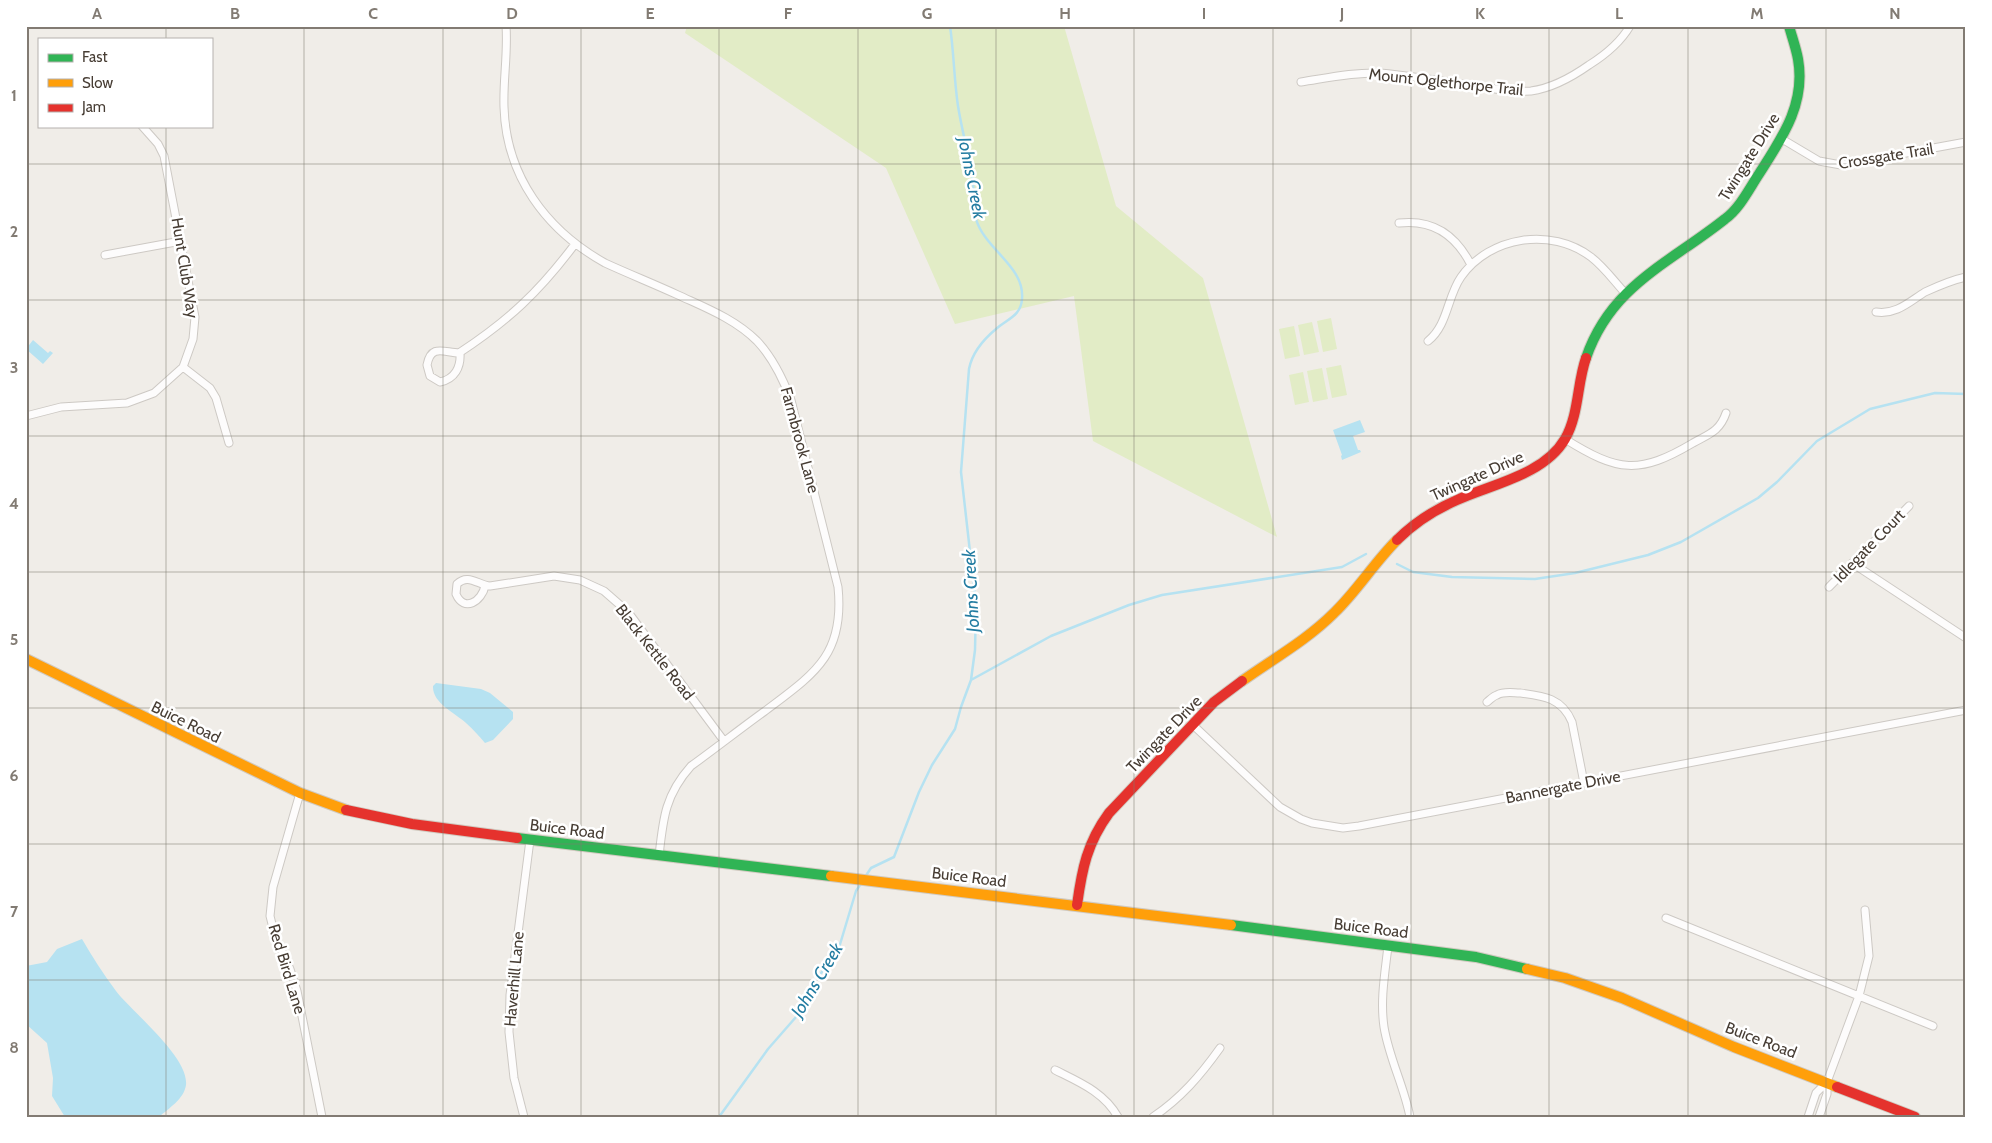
<svg xmlns="http://www.w3.org/2000/svg" width="1992" height="1143" viewBox="0 0 1992 1143" font-family="Cabin,sans-serif">
	<style>
		.green { fill: #e2ecc6 }
		.water { fill: #b6e2f1 }
		.lines { fill: none; stroke-linecap: round; stroke-linejoin: round }
		.stream { stroke: #b6e2f1; stroke-width: 2.5 }
		.street-casing { stroke: #cdc9c4; stroke-width: 9 }
		.fast-casing { stroke: #d0c9bf; stroke-width: 12 }
		.slow-casing { stroke: #d0c9bf; stroke-width: 12 }
		.jam-casing { stroke: #d0c9bf; stroke-width: 12 }
		.street { stroke: #fdfcfc; stroke-width: 7 }
		.fast { stroke: #30b455; stroke-width: 10 }
		.slow { stroke: #ff9f0a; stroke-width: 10 }
		.jam { stroke: #e5322d; stroke-width: 10 }
		.grid { fill: none; stroke: #827b73; stroke-width: 1; stroke-opacity: 0.55 }
		.labels { text-anchor: middle; dominant-baseline: central; stroke-width: 5; stroke-linejoin: round; paint-order: stroke }
		.street-label { font-size: 16px; fill: #473d34; stroke: #fff }
		.water-label { font-size: 18px; font-style: italic; fill: #237ca1; stroke: #fff }
		.neatline { fill: none; stroke: #827b73; stroke-width: 2 }
		.grid-label { font-size: 16px; text-anchor: middle; font-weight: bold; fill: #827b73 }
	</style>
	<rect width="100%" height="100%" fill="#f0ede8"/>
	<path class="green" d="M 687,26 L 1064,26 L 1116,206 L 1203,278 L 1277,537 L 1093,441 L 1074,296 L 955,324 L 886,168 L 685,33 Z
		M 1331,318 L 1337,349 L 1323,352 L 1317,321 Z
		M 1312,322 L 1319,352 L 1304,355 L 1298,325 Z
		M 1294,326 L 1300,356 L 1285,359 L 1279,329 Z
		M 1341,365 L 1347,395 L 1332,398 L 1326,368 Z
		M 1322,368 L 1328,399 L 1313,402 L 1307,371 Z
		M 1303,372 L 1309,402 L 1295,405 L 1289,375 Z"/>
	<path class="water" d="M 33,340 L 48,353 L 50,351 L 53,353 L 43,364 L 26,349 Z
		M 1360,420 L 1365,432 L 1353,436 L 1358,450 L 1360,450 L 1361,452 L 1342,460 L 1341,456 L 1342,455 L 1333,430 Z
		M 436,683 L 481,689 L 490,693 L 513,712 L 513,719 L 493,740 L 485,743 C 479,736 473,729 466,723 C 455,713 432,703 433,686 Z
		M 82,939 C 92,956 103,974 116,991 C 132,1012 189,1057 186,1085 C 184,1099 169,1108 159,1117 L 65,1117 L 52,1096 L 53,1078 L 47,1043 L 26,1024 L 26,966 L 47,962 L 57,949 Z"/>
	<g class="lines">
		<path class="stream" d="M 1397,564 L 1413,572 L 1452,577 L 1535,579 L 1575,573 L 1648,555 L 1681,542 L 1758,498 L 1777,482 L 1817,441 L 1870,409 L 1935,393 L 1966,394
			M 971,680 L 1051,636 L 1129,605 L 1162,595 L 1342,567 L 1366,554
			M 865,877 L 871,868 L 894,857 L 919,792 L 932,765 L 955,729 L 961,707 L 971,680 L 975,650 L 976,605 L 961,472 L 969,369 C 972,353 984,339 996,329 C 1007,319 1021,316 1022,299 C 1025,266 985,250 976,219 C 973,207 974,193 973,181 C 969,156 962,131 958,106 C 954,80 954,53 950,26
			M 719,1117 L 768,1049 L 796,1017 L 812,985 L 838,951 L 856,891 L 862,882"/>
		<defs>
			<path id="street" d="M 506,26 C 508,53 503,80 504,107 C 506,176 546,230 605,263 C 629,274 654,284 678,295 C 706,308 735,319 757,341 C 773,358 783,379 791,400 L 838,587 C 845,655 814,674 765,711 C 740,729 716,748 691,766 C 665,795 663,819 659,856
				M 1301,82 C 1327,78 1354,72 1380,73 C 1412,76 1443,81 1474,86 C 1493,89 1512,92 1531,91 C 1553,88 1572,77 1589,65 C 1605,55 1620,43 1630,26
				M 1782,139 L 1819,161 L 1841,165 L 1966,142
				M 1399,223 C 1433,219 1456,235 1471,265
				M 105,255 L 181,241
				M 1876,312 C 1896,315 1909,302 1925,292 C 1938,286 1952,280 1966,277
				M 1428,341 C 1448,325 1447,297 1461,277 C 1490,236 1551,227 1591,257 C 1604,267 1614,281 1625,293
				M 460,353 C 461,367 455,379 440,382 L 430,376 L 427,365 C 431,343 445,353 459,353 C 509,320 539,292 575,244
				M 183,367 L 210,388 L 216,398 L 229,443
				M 26,416 L 61,407 L 127,403 L 154,393 L 183,367 L 193,339 L 195,317 L 164,156 L 158,144 L 142,126
				M 1565,439 C 1618,472 1639,475 1693,443 C 1709,434 1720,431 1726,413
				M 1852,563 L 1966,638
				M 485,586 C 482,601 464,613 456,594 L 457,584 C 468,573 478,585 490,586 L 554,576 L 580,580 L 604,591 L 628,612 L 724,741
				M 1829,587 L 1909,506
				M 1487,702 C 1490,700 1493,696 1497,695 C 1504,691 1513,693 1520,693 C 1544,696 1562,698 1572,722 L 1584,783
				M 1193,725 L 1280,807 L 1301,819 L 1312,823 L 1343,828 L 1359,826 L 1966,710
				M 300,793 L 273,887 L 270,916 L 275,936 L 290,969 L 297,991 L 322,1117
				M 1666,918 L 1933,1026
				M 1388,946 C 1385,973 1380,1000 1384,1027 C 1389,1058 1404,1086 1410,1117
				M 1055,1070 C 1079,1082 1104,1092 1118,1117
				M 524,1117 L 514,1078 L 509,1032 L 510,995 L 530,840
				M 1153,1117 C 1181,1098 1200,1076 1220,1048
				M 1808,1117 L 1816,1093 L 1827,1082
				M 1819,1117 L 1827,1094 L 1827,1082 L 1859,996 L 1869,956 L 1865,910"/>
			<path id="fast" d="M 1586,358 C 1611,285 1670,263 1725,219 C 1740,208 1749,189 1759,174 C 1782,138 1806,104 1798,59 C 1796,48 1792,37 1789,26
				M 517,838 L 831,876
				M 1231,925 L 1476,957 L 1527,969"/>
			<path id="slow" d="M 26,659 L 300,793 L 346,810
				M 1242,681 C 1273,659 1307,640 1334,613 C 1357,591 1374,563 1397,540
				M 831,876 L 1231,925
				M 1527,969 L 1565,978 L 1622,998 L 1734,1047 L 1837,1087"/>
			<path id="jam" d="M 1397,540 C 1414,523 1434,510 1457,500 C 1492,484 1544,475 1565,439 C 1579,415 1577,383 1586,358
				M 346,810 L 412,824 L 517,838
				M 1077,905 C 1082,869 1087,843 1109,813 L 1214,702 L 1242,681
				M 1837,1087 L 1915,1117"/>
		</defs>
		<use href="#street" class="street-casing"/>
		<use href="#fast" class="fast-casing"/>
		<use href="#slow" class="slow-casing"/>
		<use href="#jam" class="jam-casing"/>
		<use href="#street" class="street"/>
		<use href="#fast" class="fast"/>
		<use href="#slow" class="slow"/>
		<use href="#jam" class="jam"/>
	</g>
	<path class="grid" d="M 166,26 L 166,39M 304,26 L 304,1117M 443,26 L 443,1117M 581,26 L 581,1117M 719,26 L 719,1117M 858,26 L 858,1117M 996,26 L 996,1117M 1134,26 L 1134,1117M 1273,26 L 1273,1117M 1411,26 L 1411,1117M 1549,26 L 1549,1117M 1688,26 L 1688,1117M 1826,26 L 1826,1117M 166,126 L 166,1117M 26,164 L 1966,164M 26,300 L 1966,300M 26,436 L 1966,436M 26,572 L 1966,572M 26,708 L 1966,708M 26,844 L 1966,844M 26,980 L 1966,980"/>
	<g class="labels">
		<g class="street-label">
			<text transform="translate(1446 82) rotate(6)">Mount Oglethorpe Trail</text>
			<text transform="translate(1886 156) rotate(-9)">Crossgate Trail</text>
			<text transform="translate(1749 157) rotate(-58)">Twingate Drive</text>
			<text transform="translate(185 268) rotate(81)">Hunt Club Way</text>
			<text transform="translate(800 440) rotate(75)">Farmbrook Lane</text>
			<text transform="translate(1477 476) rotate(-24)">Twingate Drive</text>
			<text transform="translate(1869 546) rotate(-46)">Idlegate Court</text>
			<text transform="translate(655 652) rotate(52)">Black Kettle Road</text>
			<text transform="translate(186 722) rotate(26)">Buice Road</text>
			<text transform="translate(1164 734) rotate(-46)">Twingate Drive</text>
			<text transform="translate(1563 787) rotate(-11)">Bannergate Drive</text>
			<text transform="translate(567 829) rotate(7)">Buice Road</text>
			<text transform="translate(969 877) rotate(7)">Buice Road</text>
			<text transform="translate(1371 928) rotate(7)">Buice Road</text>
			<text transform="translate(287 969) rotate(73)">Red Bird Lane</text>
			<text transform="translate(514 979) rotate(-85)">Haverhill Lane</text>
			<text transform="translate(1761 1040) rotate(21)">Buice Road</text>
		</g>
		<g class="water-label">
			<text transform="translate(972 178) rotate(79)">Johns Creek</text>
			<text transform="translate(971 591) rotate(-93)">Johns Creek</text>
			<text transform="translate(817 980) rotate(-59)">Johns Creek</text>
		</g>
	</g>
	<rect width="1992" height="1143" fill="none" stroke="#ffffff" stroke-width="55"/>
	<rect x="38" y="38" width="175" height="90" fill="#ffffff" stroke="#b5b1ae"/>
	<rect x="48" y="54" width="25" height="8" fill="#30b455" stroke="#b5b1ae"/>
	<text x="82" y="62" font-size="15" fill="#473d34">Fast</text>
	<rect x="48" y="79" width="25" height="8" fill="#ff9f0a" stroke="#b5b1ae"/>
	<text x="82" y="88" font-size="15" fill="#473d34">Slow</text>
	<rect x="48" y="104" width="25" height="8" fill="#e5322d" stroke="#b5b1ae"/>
	<text x="82" y="112" font-size="15" fill="#473d34">Jam</text>
	<rect x="28" y="28" width="1936" height="1088" class="neatline"/>
	<g class="grid-label">
		<text x="97" y="19">A</text>
		<text x="235" y="19">B</text>
		<text x="373" y="19">C</text>
		<text x="512" y="19">D</text>
		<text x="650" y="19">E</text>
		<text x="788" y="19">F</text>
		<text x="927" y="19">G</text>
		<text x="1065" y="19">H</text>
		<text x="1204" y="19">I</text>
		<text x="1342" y="19">J</text>
		<text x="1480" y="19">K</text>
		<text x="1619" y="19">L</text>
		<text x="1757" y="19">M</text>
		<text x="1895" y="19">N</text>
		<text x="14" y="101">1</text>
		<text x="14" y="237">2</text>
		<text x="14" y="373">3</text>
		<text x="14" y="509">4</text>
		<text x="14" y="645">5</text>
		<text x="14" y="781">6</text>
		<text x="14" y="917">7</text>
		<text x="14" y="1053">8</text>
	</g>
</svg>
